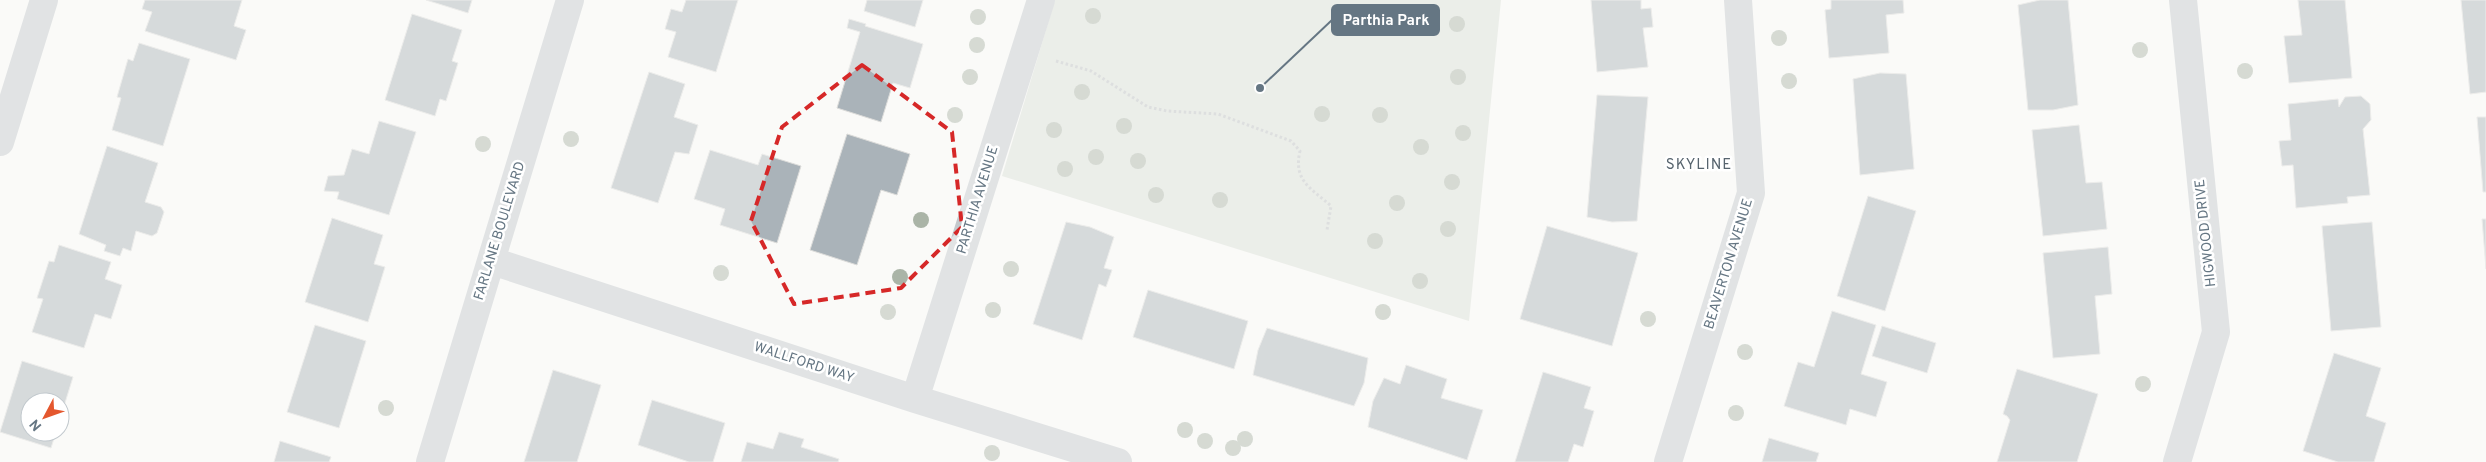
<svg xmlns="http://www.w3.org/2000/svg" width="2486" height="462" viewBox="0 0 2486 462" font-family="Overpass,sans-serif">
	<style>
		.green { fill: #dadfd7 }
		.building { fill: #aab3b9; stroke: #dcdcda }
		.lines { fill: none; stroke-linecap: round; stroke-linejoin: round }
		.path { stroke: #bbbfc2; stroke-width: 3; stroke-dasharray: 2.5 2.5; stroke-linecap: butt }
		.minor { stroke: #c3c8cc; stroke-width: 28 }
		.tree { fill: #aab4a7 }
		.marked { fill: none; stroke: #d62828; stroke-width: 4; stroke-dasharray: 10 6; stroke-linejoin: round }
		.labels { text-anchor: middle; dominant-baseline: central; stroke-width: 5; stroke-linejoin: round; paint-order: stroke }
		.street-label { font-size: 14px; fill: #657683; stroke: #fff }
		.neighbourhood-label { font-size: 15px; letter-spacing: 1px; fill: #57646e; stroke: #fff }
		.leader { fill: none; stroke: #657683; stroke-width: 2 }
		.callout-dot { fill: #657683; stroke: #fff; stroke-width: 2 }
		.callout { fill: #657683; stroke: #657683; stroke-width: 2 }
		.callout-label { font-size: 15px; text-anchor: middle; font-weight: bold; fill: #fff }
	</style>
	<rect width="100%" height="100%" fill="#fafaf8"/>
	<path class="green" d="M 1055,0 L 1501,0 L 1469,321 L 1002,176 Z"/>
	<path class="building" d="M 145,0 L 242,0 L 234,26 L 246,30 L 236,60 L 145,31 L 152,12 L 142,9 Z
		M 426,0 L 472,0 L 468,13 Z
		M 686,0 L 738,0 L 716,72 L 668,57 L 676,32 L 665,29 L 671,9 L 682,12 Z
		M 867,0 L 923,0 L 915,27 L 864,11 Z
		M 1591,0 L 1641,0 L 1641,9 L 1651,8 L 1653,27 L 1643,28 L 1648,67 L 1597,72 Z
		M 1831,0 L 1903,0 L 1904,13 L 1886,15 L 1889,53 L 1829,58 L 1825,10 L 1831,9 Z
		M 2040,0 L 2068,0 L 2078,105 L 2053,110 L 2028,110 L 2018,5 Z
		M 2298,0 L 2345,0 L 2352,78 L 2289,83 L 2284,36 L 2302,35 Z
		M 2461,0 L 2486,0 L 2486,92 L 2470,94 Z
		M 412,14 L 462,30 L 452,61 L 458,63 L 446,101 L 440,99 L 435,116 L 385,100 Z
		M 849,19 L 866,24 L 865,26 L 923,44 L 910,88 L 893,83 L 881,122 L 837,108 L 860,32 L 847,28 Z
		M 139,43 L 190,59 L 163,146 L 112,130 L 121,98 L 117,97 L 128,59 L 133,61 Z
		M 649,72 L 685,84 L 674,117 L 698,125 L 689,154 L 675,152 L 658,203 L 611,188 Z
		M 1880,73 L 1906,74 L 1914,169 L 1860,175 L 1853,79 Z
		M 1597,95 L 1648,97 L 1637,221 L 1612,222 L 1587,217 Z
		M 2361,96 L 2370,104 L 2371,120 L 2363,129 L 2370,195 L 2347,197 L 2348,203 L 2296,208 L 2293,165 L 2282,166 L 2279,141 L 2291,140 L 2288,104 L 2338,99 L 2339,107 L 2345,97 Z
		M 2477,117 L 2486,117 L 2486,192 L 2483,192 Z
		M 379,121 L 416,132 L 389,215 L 337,199 L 339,192 L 324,191 L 328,176 L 344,175 L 352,149 L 369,154 Z
		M 2079,125 L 2086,183 L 2102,182 L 2107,229 L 2043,236 L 2032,130 Z
		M 847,134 L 910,154 L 897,195 L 881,190 L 857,265 L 810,250 Z
		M 107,146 L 158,163 L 145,202 L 161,207 L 164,212 L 157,233 L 152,236 L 136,231 L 131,251 L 123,248 L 120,256 L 104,251 L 106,245 L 79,234 Z
		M 710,150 L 758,165 L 762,154 L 801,166 L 777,243 L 720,225 L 725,209 L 694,199 Z
		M 1868,196 L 1916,211 L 1885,311 L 1837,296 Z
		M 332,218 L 383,235 L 374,264 L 385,267 L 368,322 L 305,302 Z
		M 2482,219 L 2486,219 L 2486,269 Z
		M 1066,222 L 1090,227 L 1114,237 L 1104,268 L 1112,270 L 1106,287 L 1099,284 L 1082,340 L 1033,324 Z
		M 2372,222 L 2381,327 L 2331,331 L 2322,226 Z
		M 1547,226 L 1638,253 L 1612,346 L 1520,319 Z
		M 59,245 L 111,262 L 105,279 L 122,285 L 111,319 L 95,314 L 84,348 L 32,332 L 43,299 L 37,298 L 49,261 L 54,262 Z
		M 2108,247 L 2112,294 L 2095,296 L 2100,354 L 2053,358 L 2043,253 Z
		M 1148,290 L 1248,321 L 1234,369 L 1133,337 Z
		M 1832,311 L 1876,325 L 1861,374 L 1887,382 L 1876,417 L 1850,409 L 1846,425 L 1784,406 L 1798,362 L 1814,367 Z
		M 315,325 L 366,341 L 339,428 L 287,412 Z
		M 1882,326 L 1936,343 L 1927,373 L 1872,356 Z
		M 1267,328 L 1368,358 L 1364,383 L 1354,406 L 1253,375 L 1258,350 Z
		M 2334,353 L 2381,368 L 2366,416 L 2386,423 L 2374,462 L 2338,462 L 2303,451 Z
		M 22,361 L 73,377 L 60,419 L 60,402 L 30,402 L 30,432 L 56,432 L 51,448 L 0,432 Z
		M 1406,365 L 1447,379 L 1441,398 L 1483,410 L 1467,460 L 1368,427 L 1373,401 L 1384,378 L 1400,384 Z
		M 2017,369 L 2098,394 L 2077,462 L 1997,462 L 2010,420 L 2007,416 L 2003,414 Z
		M 553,370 L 601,385 L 577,462 L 524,462 Z
		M 1543,372 L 1591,387 L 1584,408 L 1594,411 L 1583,447 L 1574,444 L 1568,462 L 1515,462 Z
		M 652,400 L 725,423 L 713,462 L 689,462 L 638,445 Z
		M 779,432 L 804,439 L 801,447 L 839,459 L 838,462 L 741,462 L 747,442 L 773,449 Z
		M 1769,438 L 1819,453 L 1816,462 L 1762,462 Z
		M 280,441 L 331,457 L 329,462 L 274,462 Z"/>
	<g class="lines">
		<path class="path" d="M 1056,61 L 1091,71 L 1148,107 L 1167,111 L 1218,114 L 1291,141 L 1300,151 C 1293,181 1311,188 1331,206 L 1327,230"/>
		<path class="minor" d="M 0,142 L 44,0
			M 492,261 L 915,399 L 1118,462
			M 915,399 L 1041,0
			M 430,462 L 570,0
			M 1668,462 L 1751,193 L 1738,0
			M 2177,462 L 2216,332 L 2183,0"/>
	</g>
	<g class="tree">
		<circle cx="1093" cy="16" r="8"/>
		<circle cx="978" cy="17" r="8"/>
		<circle cx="1457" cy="24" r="8"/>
		<circle cx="1779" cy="38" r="8"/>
		<circle cx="977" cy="45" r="8"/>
		<circle cx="2140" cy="50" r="8"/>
		<circle cx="2245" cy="71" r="8"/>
		<circle cx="970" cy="77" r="8"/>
		<circle cx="1458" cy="77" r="8"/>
		<circle cx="1789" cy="81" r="8"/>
		<circle cx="1082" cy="92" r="8"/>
		<circle cx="1322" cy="114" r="8"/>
		<circle cx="955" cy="115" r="8"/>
		<circle cx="1380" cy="115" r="8"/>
		<circle cx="1124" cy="126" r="8"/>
		<circle cx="1054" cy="130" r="8"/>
		<circle cx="1463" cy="133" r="8"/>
		<circle cx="571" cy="139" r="8"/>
		<circle cx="483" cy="144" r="8"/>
		<circle cx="1421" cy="147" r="8"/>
		<circle cx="1096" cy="157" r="8"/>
		<circle cx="1138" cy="161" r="8"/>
		<circle cx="1065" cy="169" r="8"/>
		<circle cx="1452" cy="182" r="8"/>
		<circle cx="1156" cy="195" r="8"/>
		<circle cx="1220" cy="200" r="8"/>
		<circle cx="1397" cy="203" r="8"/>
		<circle cx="921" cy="220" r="8"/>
		<circle cx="1448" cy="229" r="8"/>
		<circle cx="1375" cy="241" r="8"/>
		<circle cx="1011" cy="269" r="8"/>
		<circle cx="721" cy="273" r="8"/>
		<circle cx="900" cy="277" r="8"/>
		<circle cx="1420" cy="281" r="8"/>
		<circle cx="993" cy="310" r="8"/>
		<circle cx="888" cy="312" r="8"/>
		<circle cx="1383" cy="312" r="8"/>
		<circle cx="1648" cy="319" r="8"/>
		<circle cx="1745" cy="352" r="8"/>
		<circle cx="2143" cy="384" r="8"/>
		<circle cx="386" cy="408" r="8"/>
		<circle cx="1736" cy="413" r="8"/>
		<circle cx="1185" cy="430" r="8"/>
		<circle cx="1245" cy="439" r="8"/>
		<circle cx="1205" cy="441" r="8"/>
		<circle cx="1233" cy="448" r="8"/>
		<circle cx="992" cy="453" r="8"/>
	</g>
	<path d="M0 0H2486V462H0ZM 862,65 L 952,132 L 962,227 L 901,288 L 794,304 L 751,221 L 782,127 Z" fill="#fafaf8" fill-opacity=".55" fill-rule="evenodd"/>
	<path class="marked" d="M 862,65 L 952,132 L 962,227 L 901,288 L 794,304 L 751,221 L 782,127 Z"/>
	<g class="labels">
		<g class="street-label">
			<text transform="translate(978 200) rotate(-73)">PARTHIA AVENUE</text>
			<text transform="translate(500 231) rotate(-73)">FARLANE BOULEVARD</text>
			<text transform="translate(2206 233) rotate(-96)">HIGWOOD DRIVE</text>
			<text transform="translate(1729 264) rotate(-73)">BEAVERTON AVENUE</text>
			<text transform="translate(804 363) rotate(18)">WALLFORD WAY</text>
		</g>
		<g class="neighbourhood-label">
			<text x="1699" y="165">SKYLINE</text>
		</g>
	</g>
	<path class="leader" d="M1260 88L1332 20"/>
	<circle class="callout-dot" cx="1260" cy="88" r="5"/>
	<rect class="callout" x="1332" y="5" width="107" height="30" rx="5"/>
	<g class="callout-label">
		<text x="1386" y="25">Parthia Park</text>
	</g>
	<g transform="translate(45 417) rotate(229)"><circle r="24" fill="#ffffff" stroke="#c1c8cd"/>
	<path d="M0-4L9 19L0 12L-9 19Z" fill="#e4572e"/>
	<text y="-8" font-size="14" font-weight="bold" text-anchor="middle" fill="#657683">N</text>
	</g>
</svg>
